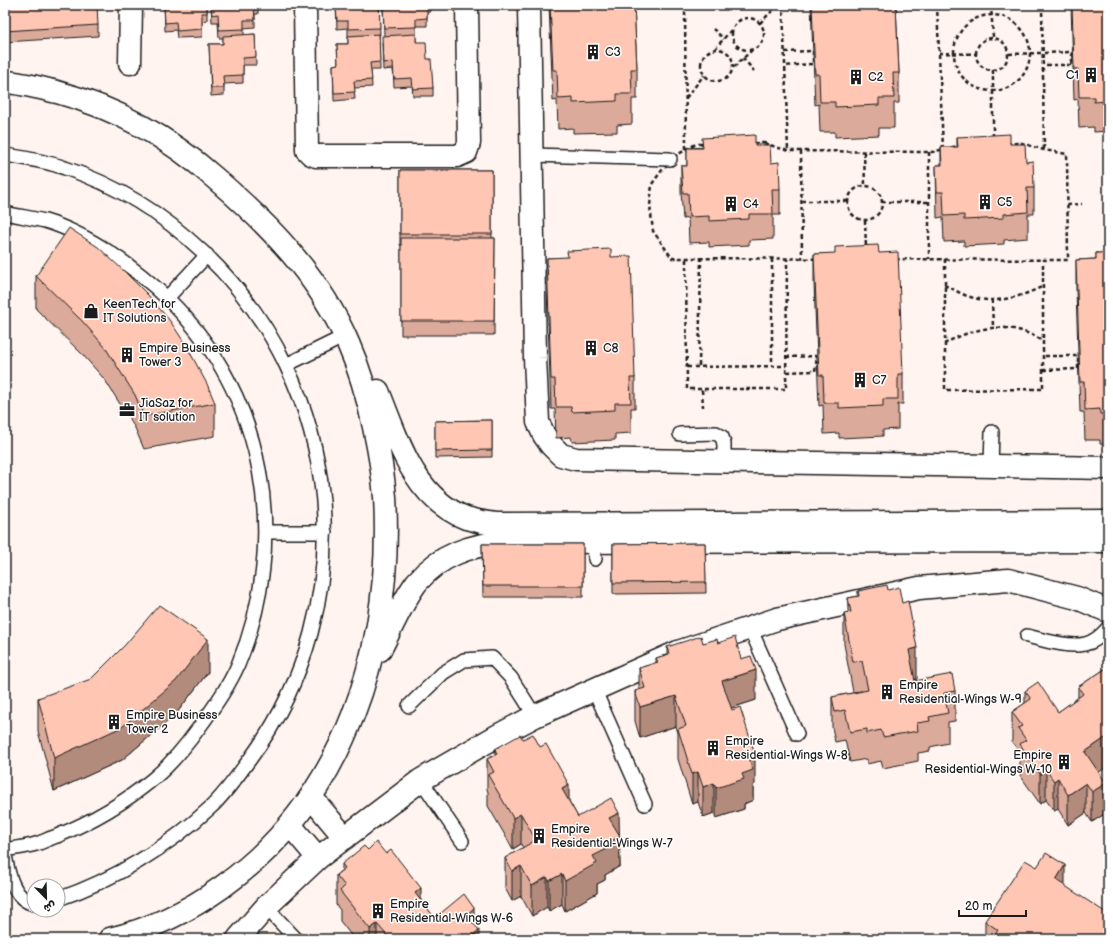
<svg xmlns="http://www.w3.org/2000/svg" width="1113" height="944" viewBox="0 0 1113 944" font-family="'Balsamiq Sans','Playpen Sans Arabic',sans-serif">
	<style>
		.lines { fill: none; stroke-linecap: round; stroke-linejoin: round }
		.service-casing { stroke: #1c1c1c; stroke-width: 16 }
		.minor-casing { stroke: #1c1c1c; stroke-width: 25 }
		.tertiary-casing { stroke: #1c1c1c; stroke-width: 25 }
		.path { stroke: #1c1c1c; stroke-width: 2.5; stroke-dasharray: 4 3; stroke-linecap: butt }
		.service { stroke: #fff; stroke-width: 13 }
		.minor { stroke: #fff; stroke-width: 22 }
		.tertiary { stroke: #fff; stroke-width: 22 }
		.wall { fill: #dbaa9a; stroke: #1c1c1c }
		.shaded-wall { fill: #b28b7d; stroke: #1c1c1c }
		.building { fill: #ffc6b3; stroke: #1c1c1c }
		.labels { text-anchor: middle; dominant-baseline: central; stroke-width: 3; stroke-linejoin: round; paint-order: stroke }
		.poi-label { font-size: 12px; fill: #1c1c1c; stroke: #fff; text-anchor: start }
	</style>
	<rect width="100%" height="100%" fill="#fff4f0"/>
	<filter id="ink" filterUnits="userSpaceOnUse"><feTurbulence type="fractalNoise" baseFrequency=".025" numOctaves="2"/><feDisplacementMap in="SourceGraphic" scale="8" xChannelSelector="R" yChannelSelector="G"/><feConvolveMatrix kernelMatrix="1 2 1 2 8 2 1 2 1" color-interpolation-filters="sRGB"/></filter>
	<g filter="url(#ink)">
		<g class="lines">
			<defs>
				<path id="service" d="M 5,155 C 25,158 46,161 65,168 C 117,185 165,216 204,253 C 344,385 365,604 250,759 C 238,775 226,793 211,807 C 168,847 114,880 58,899
					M 532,155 L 670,159
					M 5,213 C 18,216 32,218 45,221 C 89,234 136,268 169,300 C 266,395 290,541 238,665 C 228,688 213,709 198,729 C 185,747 170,765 153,779 C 124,803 91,822 57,836 C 50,838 43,842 36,844 C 26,847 15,848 5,850
					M 167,298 L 207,255
					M 286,365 L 345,336
					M 680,434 L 716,433 L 722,437 L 724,444 L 724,462
					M 991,466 L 992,432
					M 266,532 L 325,532
					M 594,542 L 595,559
					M 750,628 L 797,734
					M 1027,636 C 1043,640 1070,648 1085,644 C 1095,642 1102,635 1108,628
					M 594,689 L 645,804
					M 409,706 L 443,673 L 464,660 L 492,658 L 511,678 L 535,716
					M 421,780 L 462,841
					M 5,855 C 8,873 13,899 34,904
					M 266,907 L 296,939"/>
				<path id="minor" d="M 305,5 L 307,150 L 311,154 L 316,156 L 457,156 L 466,152 L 469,143 L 467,5
					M 529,5 L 535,358 L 538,422 L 544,435 L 551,445 L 561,455 L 576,459 L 1108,468
					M 130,63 L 131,5
					M 311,797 L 345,838
					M 290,825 L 318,858
					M 238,939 L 266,907 L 318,858 L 421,780 L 497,736 L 535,716 L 678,652 L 777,619 L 919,588 L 1008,580 L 1077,598 L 1108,611"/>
				<path id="tertiary" d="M 5,82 C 23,83 40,88 57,92 C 116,108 170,138 216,179 C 269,225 320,277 348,343 C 360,370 368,398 374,427 C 379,450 383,473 385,497 C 393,644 347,799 222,887 C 187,912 152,929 110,939
					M 378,391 C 397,437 413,498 466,518 C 476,521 486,523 496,524 L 1108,521
					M 380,650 C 391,629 403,600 417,582 C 440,555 470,545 505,542 L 1108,541"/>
			</defs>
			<use href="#service" class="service-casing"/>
			<use href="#minor" class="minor-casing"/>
			<use href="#tertiary" class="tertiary-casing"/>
			<path class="path" d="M 685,5 L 686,149
				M 783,5 L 788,151
				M 937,5 L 943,149
				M 991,5 L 993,37
				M 1042,5 L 1044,150
				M954 53a38 38 0 1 1 76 0a38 38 0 1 1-76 0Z
				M732 34a16 16 0 1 1 32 0a16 16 0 1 1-32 0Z
				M 760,23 L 778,5
				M 713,29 L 724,39
				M976 54a16 16 0 1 1 32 0a16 16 0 1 1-32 0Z
				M701 65a16 16 0 1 1 32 0a16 16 0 1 1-32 0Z
				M 715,49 L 731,30
				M 785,52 L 813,51 L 813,64 L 785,66
				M 939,53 L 976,54
				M 1009,54 L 1072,52 L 1072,65 L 1043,65
				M 743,58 L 754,71
				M 734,67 L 752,50
				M 993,70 L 993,137
				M 686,98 L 704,75
				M 764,143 L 788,151 L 929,152 L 932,152 L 965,144 L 1022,143 L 1044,150 L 1067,154 L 1068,260 L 672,258 L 653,231 L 650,206 L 652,184 L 670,159 L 696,144 Z
				M 801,151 L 802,259
				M 864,152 L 865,186
				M 929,152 L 929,259
				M848 203a17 17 0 1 1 34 0a17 17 0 1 1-34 0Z
				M 801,201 L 848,201
				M 882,202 L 929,202
				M 1067,205 L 1082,204
				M 865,220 L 866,248
				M 686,259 L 687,389 L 786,389 L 787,259
				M 772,259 L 772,366
				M 945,259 L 945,390 L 1043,389 L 1043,259
				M 944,285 C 952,288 959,293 967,296 C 993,305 1020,298 1043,286
				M 992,300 L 993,327
				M 944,344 C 976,326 1010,320 1043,341
				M 786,357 L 817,356 L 815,371 L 786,372
				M 699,366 L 701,259
				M 687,367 L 786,366
				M 1043,370 L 1078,369 L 1078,356 L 1043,356
				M 702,390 L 703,407"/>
			<use href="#service" class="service"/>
			<use href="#minor" class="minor"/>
			<use href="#tertiary" class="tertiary"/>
		</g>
		<path class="wall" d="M 5,5 L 98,25 L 98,36 L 5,42 Z
			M 164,5 L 207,5 L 207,20 L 202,21 L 202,37 L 177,38 L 176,30 L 165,31 Z
			M 211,5 L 258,5 L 258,14 L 255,14 L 255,27 L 244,28 L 244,35 L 255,34 L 256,65 L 243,65 L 243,83 L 224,84 L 224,95 L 211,96 L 209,44 L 223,44 L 223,38 L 219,38 L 218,22 L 212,22 Z
			M 336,5 L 379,5 L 380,35 L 379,35 L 380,70 L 371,70 L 372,87 L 354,88 L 355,99 L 334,101 L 333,65 L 338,64 L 337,44 L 348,44 L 348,28 L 337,29 Z
			M 383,5 L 430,5 L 430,12 L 427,12 L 427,26 L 416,26 L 416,42 L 427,59 L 433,88 L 433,96 L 413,96 L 412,86 L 394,87 L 393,69 L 383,70 L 382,43 L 384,36 Z
			M 549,5 L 634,5 L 637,69 L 637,99 L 632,99 L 632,124 L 617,125 L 617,132 L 573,133 L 573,128 L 558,129 L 557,100 L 553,101 Z
			M 811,5 L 896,5 L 899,73 L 899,103 L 894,103 L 894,128 L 879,128 L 879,135 L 835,137 L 835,132 L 820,132 L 819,104 L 815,105 Z
			M 1071,5 L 1108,5 L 1108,131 L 1094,132 L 1094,127 L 1079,128 L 1078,99 L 1074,100 Z
			M 957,137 L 1010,144 L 1026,162 L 1034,188 L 1034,214 L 1028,214 L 1028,238 L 1004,240 L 1004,244 L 964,246 L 964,241 L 944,242 L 943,217 L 937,218 L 936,165 L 941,165 L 941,147 L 957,147 Z
			M 755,145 L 771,163 L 780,189 L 780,215 L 773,215 L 773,239 L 749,240 L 749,245 L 709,247 L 709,242 L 689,243 L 688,218 L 683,219 L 681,192 L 681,166 L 687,166 L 687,148 Z
			M 400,170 L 492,170 L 492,238 L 495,238 L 494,335 L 401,335 L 401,245 L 400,245 Z
			M 879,253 L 903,374 L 903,404 L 898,404 L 898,429 L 883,430 L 883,436 L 839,438 L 839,433 L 824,434 L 823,405 L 819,406 L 814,284 L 814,254 Z
			M 1096,253 L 1108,253 L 1108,444 L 1100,444 L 1100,440 L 1085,440 L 1084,412 L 1080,412 L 1076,290 L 1076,260 L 1096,259 Z
			M 611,257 L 635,378 L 635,408 L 631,408 L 631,433 L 615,434 L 615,440 L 572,442 L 571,437 L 556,438 L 555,409 L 551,409 L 547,288 L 547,258 Z
			M 36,276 L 215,403 L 215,436 L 144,449 L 135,428 L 105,380 L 83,355 L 36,309 Z
			M 492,420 L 492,457 L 435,458 L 435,421 Z
			M 705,543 L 706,593 L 613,594 L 613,544 Z
			M 482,544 L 583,544 L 583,597 L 483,597 Z
			M 888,590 L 917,679 L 915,679 L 915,681 L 955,691 L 955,721 L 948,722 L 948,743 L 930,747 L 930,751 L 918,753 L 918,761 L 883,768 L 881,761 L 867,764 L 867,759 L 850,762 L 845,740 L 835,742 L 832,727 L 832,697 L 862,691 L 853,692 L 844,644 L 844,613 L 848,613 L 848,598 L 858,596 L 858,591 Z
			M 703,643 L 718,643 L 741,659 L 756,700 L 731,708 L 755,784 L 753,785 L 753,800 L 744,804 L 744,809 L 716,818 L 714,813 L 703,817 L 698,802 L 692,804 L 678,759 L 678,733 L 676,726 L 640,738 L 635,721 L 635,691 L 639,690 L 639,668 L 656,663 L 656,658 L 667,655 L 667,647 Z
			M 1108,667 L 1099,772 L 1106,813 L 1092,822 L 1086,813 L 1068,825 L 1058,809 L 1054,811 L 1046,800 L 1040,804 L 1020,775 L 1020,761 L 1018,759 L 1018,750 L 1012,742 L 1012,712 L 1025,703 L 1025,691 L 1058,712 L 1078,698 L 1078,687 Z
			M 208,672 L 176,714 L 122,760 L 54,791 L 38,731 L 38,698 Z
			M 523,739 L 569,801 L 578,817 L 619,835 L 620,866 L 605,875 L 605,880 L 597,884 L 597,893 L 565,911 L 562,904 L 549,911 L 547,907 L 532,916 L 521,896 L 512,901 L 505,888 L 505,858 L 523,848 L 521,844 L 513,849 L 488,806 L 488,792 L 487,789 L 487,759 L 495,755 L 495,749 Z
			M 368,850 L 421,901 L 435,918 L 474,925 L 479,939 L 354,939 L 340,921 L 340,910 L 336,905 L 336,875 L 342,870 L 342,864 Z
			M 1065,886 L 1108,939 L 985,939 L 985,921 Z"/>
		<path class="shaded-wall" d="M 208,639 L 208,672 L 176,714 L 122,760 L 54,791 L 54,758 Z
			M 917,648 L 917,679 L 909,680 L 909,650 Z
			M 756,670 L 756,700 L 722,711 L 722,681 Z
			M 676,696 L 676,726 L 640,738 L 640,707 Z
			M 1108,736 L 1108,766 L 1085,782 L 1085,752 Z
			M 755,754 L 755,784 L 753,785 L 753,800 L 744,804 L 744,809 L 716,818 L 716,788 L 742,774 L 748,756 Z
			M 1046,770 L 1046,800 L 1040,804 L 1040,774 Z
			M 698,772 L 698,802 L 692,804 L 692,774 Z
			M 1058,778 L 1058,809 L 1054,811 L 1054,781 Z
			M 714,783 L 714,813 L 703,817 L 703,787 Z
			M 1086,783 L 1086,813 L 1068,825 L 1068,795 Z
			M 1106,783 L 1106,813 L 1092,822 L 1092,792 Z
			M 569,785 L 569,815 L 562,789 Z
			M 619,813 L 620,866 L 605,875 L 605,880 L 597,884 L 597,893 L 565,911 L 565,881 L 593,856 L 609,818 Z
			M 521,814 L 521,844 L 513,849 L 513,818 Z
			M 1065,865 L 1065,895 L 1056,880 Z
			M 521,866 L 521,896 L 512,901 L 512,871 Z
			M 562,874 L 562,904 L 549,911 L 549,881 Z
			M 547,877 L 547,907 L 532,916 L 532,886 Z
			M 421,888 L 421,918 L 415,893 Z
			M 474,908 L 474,934 L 479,930 L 479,939 L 466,939 L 466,915 Z
			M 377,924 L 377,939 L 370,939 L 370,929 Z"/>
		<path class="building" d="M 5,5 L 97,5 L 98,25 L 5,31 Z
			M 164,5 L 207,5 L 207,13 L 202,13 L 202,29 L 177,31 L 176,22 L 165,23 Z
			M 211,5 L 258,5 L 258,6 L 254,6 L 255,20 L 244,20 L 244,29 L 219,30 L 218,14 L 212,15 Z
			M 336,5 L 379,5 L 380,28 L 348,29 L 348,21 L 337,21 Z
			M 383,5 L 427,5 L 427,18 L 416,19 L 416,27 L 384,28 Z
			M 550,5 L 634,5 L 637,69 L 631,69 L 632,94 L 617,94 L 617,101 L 573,103 L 573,98 L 558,99 L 557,70 L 553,70 Z
			M 812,5 L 896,5 L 899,73 L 893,73 L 894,98 L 879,98 L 879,105 L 835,107 L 835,102 L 820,102 L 819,74 L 815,74 Z
			M 1072,5 L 1108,5 L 1108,101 L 1094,102 L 1094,97 L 1079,97 L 1078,69 L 1074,69 Z
			M 255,34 L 256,57 L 243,58 L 243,75 L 223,76 L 224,88 L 211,88 L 209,44 L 223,44 L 223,36 Z
			M 379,34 L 380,62 L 370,63 L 372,80 L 354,81 L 355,92 L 334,93 L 333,65 L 338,64 L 337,44 L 348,44 L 348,36 Z
			M 416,34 L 416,42 L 426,42 L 427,59 L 431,59 L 433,88 L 413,89 L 412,78 L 394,79 L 393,62 L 383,63 L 382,36 Z
			M 1010,134 L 1010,144 L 1025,144 L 1026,162 L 1033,161 L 1034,188 L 1027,188 L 1028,212 L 1004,214 L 1004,218 L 964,220 L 964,215 L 944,216 L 943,192 L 937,192 L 936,165 L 942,165 L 941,147 L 958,147 L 957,137 Z
			M 755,135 L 755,145 L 770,145 L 771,163 L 779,162 L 780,189 L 772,189 L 773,214 L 749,214 L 749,219 L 709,221 L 709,216 L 689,217 L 688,193 L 683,193 L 681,166 L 687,166 L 687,148 L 703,148 L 702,138 Z
			M 400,170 L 492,170 L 492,234 L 400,234 Z
			M 69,228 L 98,247 L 124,271 L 148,295 L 170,321 L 186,345 L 207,384 L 215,403 L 144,416 L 135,395 L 105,347 L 83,322 L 36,276 Z
			M 401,238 L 495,238 L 494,321 L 401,321 Z
			M 878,245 L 879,253 L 898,252 L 903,374 L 898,374 L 898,399 L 883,399 L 883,406 L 839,408 L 839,403 L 824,403 L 823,375 L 819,375 L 814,254 L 835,253 L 835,247 Z
			M 611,249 L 611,257 L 631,256 L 635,378 L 630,378 L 631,403 L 615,403 L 615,410 L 572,412 L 571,407 L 556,407 L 555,379 L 551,379 L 547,258 L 568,257 L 567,251 Z
			M 1096,253 L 1108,253 L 1108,414 L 1100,414 L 1100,409 L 1085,410 L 1084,382 L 1080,382 L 1076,260 L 1096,259 Z
			M 492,420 L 492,450 L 435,451 L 435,421 Z
			M 705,543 L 706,582 L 613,583 L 613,544 Z
			M 482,544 L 583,544 L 583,586 L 483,586 Z
			M 887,585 L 888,590 L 899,587 L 902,603 L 908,601 L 917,648 L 909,650 L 915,681 L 952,674 L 955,691 L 944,693 L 948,713 L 929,717 L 930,721 L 917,723 L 918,731 L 883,737 L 881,730 L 867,733 L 867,729 L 850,732 L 845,710 L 835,712 L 832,697 L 868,690 L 862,661 L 853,662 L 844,613 L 851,612 L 848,598 L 859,596 L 858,591 Z
			M 159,605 L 208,639 L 176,681 L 122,727 L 54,758 L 38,698 L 91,679 L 125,645 Z
			M 701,636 L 703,643 L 717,639 L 718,643 L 735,637 L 741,659 L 751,656 L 756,670 L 722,681 L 732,710 L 740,707 L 755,754 L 748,756 L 753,770 L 742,774 L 744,779 L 716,788 L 714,783 L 703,787 L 698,772 L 692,774 L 678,729 L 686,726 L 676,696 L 640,707 L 635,691 L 645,688 L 639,668 L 658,662 L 656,658 L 669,654 L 667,647 Z
			M 1108,667 L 1108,736 L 1085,752 L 1106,783 L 1092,792 L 1086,783 L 1068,795 L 1058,778 L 1054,781 L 1046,770 L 1040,774 L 1020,744 L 1026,740 L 1018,728 L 1022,726 L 1012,712 L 1031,699 L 1025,691 L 1038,682 L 1058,712 L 1083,694 L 1078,687 Z
			M 533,734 L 540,747 L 546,744 L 569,785 L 562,789 L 578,817 L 611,798 L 619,813 L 609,818 L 620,836 L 603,846 L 605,850 L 593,856 L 597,863 L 565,881 L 562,874 L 549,881 L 547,877 L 532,886 L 521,866 L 512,871 L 505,858 L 536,840 L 521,814 L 513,818 L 488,775 L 494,772 L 487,759 L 497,754 L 495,749 L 520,735 L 523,739 Z
			M 376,842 L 386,854 L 391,850 L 421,888 L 415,893 L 435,918 L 464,894 L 474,908 L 466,915 L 479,930 L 468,939 L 390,939 L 377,924 L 370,929 L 340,891 L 345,886 L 336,875 L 345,868 L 342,864 L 364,846 L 368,850 Z
			M 1046,853 L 1065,865 L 1056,880 L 1108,914 L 1108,939 L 1022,939 L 1020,937 L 1019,939 L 992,939 L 998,930 L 985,921 L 1025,860 L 1037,867 Z"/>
	</g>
	<defs>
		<symbol id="building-bare" viewBox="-9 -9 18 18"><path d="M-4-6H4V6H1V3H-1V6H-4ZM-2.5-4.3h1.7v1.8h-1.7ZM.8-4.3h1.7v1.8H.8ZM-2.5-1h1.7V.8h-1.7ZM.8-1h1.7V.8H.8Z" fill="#1c1c1c" stroke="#fff" stroke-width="2.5" paint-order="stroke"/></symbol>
		<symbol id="shop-bare" viewBox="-9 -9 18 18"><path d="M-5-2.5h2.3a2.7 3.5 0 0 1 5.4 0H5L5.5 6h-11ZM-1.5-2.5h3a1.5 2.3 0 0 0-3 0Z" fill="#1c1c1c" stroke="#fff" stroke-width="2.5" paint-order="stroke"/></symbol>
		<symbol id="office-bare" viewBox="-9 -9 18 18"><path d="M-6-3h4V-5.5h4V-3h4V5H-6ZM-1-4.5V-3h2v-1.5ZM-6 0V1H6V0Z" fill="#1c1c1c" stroke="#fff" stroke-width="2.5" paint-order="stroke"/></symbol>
	</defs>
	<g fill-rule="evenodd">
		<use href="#building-bare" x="582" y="41" width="22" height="22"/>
		<use href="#building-bare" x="1080" y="64" width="22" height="22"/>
		<use href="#building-bare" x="845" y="66" width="22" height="22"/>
		<use href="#building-bare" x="974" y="191" width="22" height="22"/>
		<use href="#building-bare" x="720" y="193" width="22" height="22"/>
		<use href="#shop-bare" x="80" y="300" width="22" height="22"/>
		<use href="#building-bare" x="580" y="337" width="22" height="22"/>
		<use href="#building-bare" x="116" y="344" width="22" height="22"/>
		<use href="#building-bare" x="849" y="369" width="22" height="22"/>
		<use href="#office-bare" x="116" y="399" width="22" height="22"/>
		<use href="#building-bare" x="876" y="681" width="22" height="22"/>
		<use href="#building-bare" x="103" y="711" width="22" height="22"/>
		<use href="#building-bare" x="702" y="737" width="22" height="22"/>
		<use href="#building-bare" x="1053" y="751" width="22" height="22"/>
		<use href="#building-bare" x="528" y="825" width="22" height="22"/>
		<use href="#building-bare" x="367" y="900" width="22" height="22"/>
	</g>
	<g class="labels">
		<g class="poi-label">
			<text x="605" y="52">C3</text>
			<text x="1079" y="75" text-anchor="end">C1</text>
			<text x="868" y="77">C2</text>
			<text x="997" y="202">C5</text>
			<text x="743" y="204">C4</text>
			<text x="103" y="304">KeenTech for<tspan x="103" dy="14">IT Solutions</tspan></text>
			<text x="139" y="348">Empire Business<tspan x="139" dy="14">Tower 3</tspan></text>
			<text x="603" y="348">C8</text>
			<text x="872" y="380">C7</text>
			<text x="139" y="403">JiaSaz for<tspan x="139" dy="14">IT solution</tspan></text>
			<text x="899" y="685">Empire<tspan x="899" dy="14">Residential-Wings W-9</tspan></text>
			<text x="126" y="715">Empire Business<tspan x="126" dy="14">Tower 2</tspan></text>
			<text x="725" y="741">Empire<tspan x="725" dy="14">Residential-Wings W-8</tspan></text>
			<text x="1052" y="755" text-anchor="end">Empire<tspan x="1052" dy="14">Residential-Wings W-10</tspan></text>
			<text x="551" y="829">Empire<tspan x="551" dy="14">Residential-Wings W-7</tspan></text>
			<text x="390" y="904">Empire<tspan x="390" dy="14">Residential-Wings W-6</tspan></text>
		</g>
	</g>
	<rect width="1113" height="944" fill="none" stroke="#fff" stroke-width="20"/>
	<rect x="10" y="10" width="1093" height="924" fill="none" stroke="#1c1c1c" stroke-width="1.5" filter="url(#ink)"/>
	<g transform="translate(46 898) rotate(157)"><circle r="19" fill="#ffffff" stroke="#a4a4a4"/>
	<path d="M0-3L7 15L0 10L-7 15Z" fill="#1c1c1c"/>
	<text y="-6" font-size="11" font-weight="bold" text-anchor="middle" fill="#1c1c1c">ش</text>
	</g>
	<path d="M959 910v6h67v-6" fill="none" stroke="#1c1c1c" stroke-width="2"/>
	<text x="965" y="910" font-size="12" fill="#1c1c1c" stroke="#ffffff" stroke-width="3" paint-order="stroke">20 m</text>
</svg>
